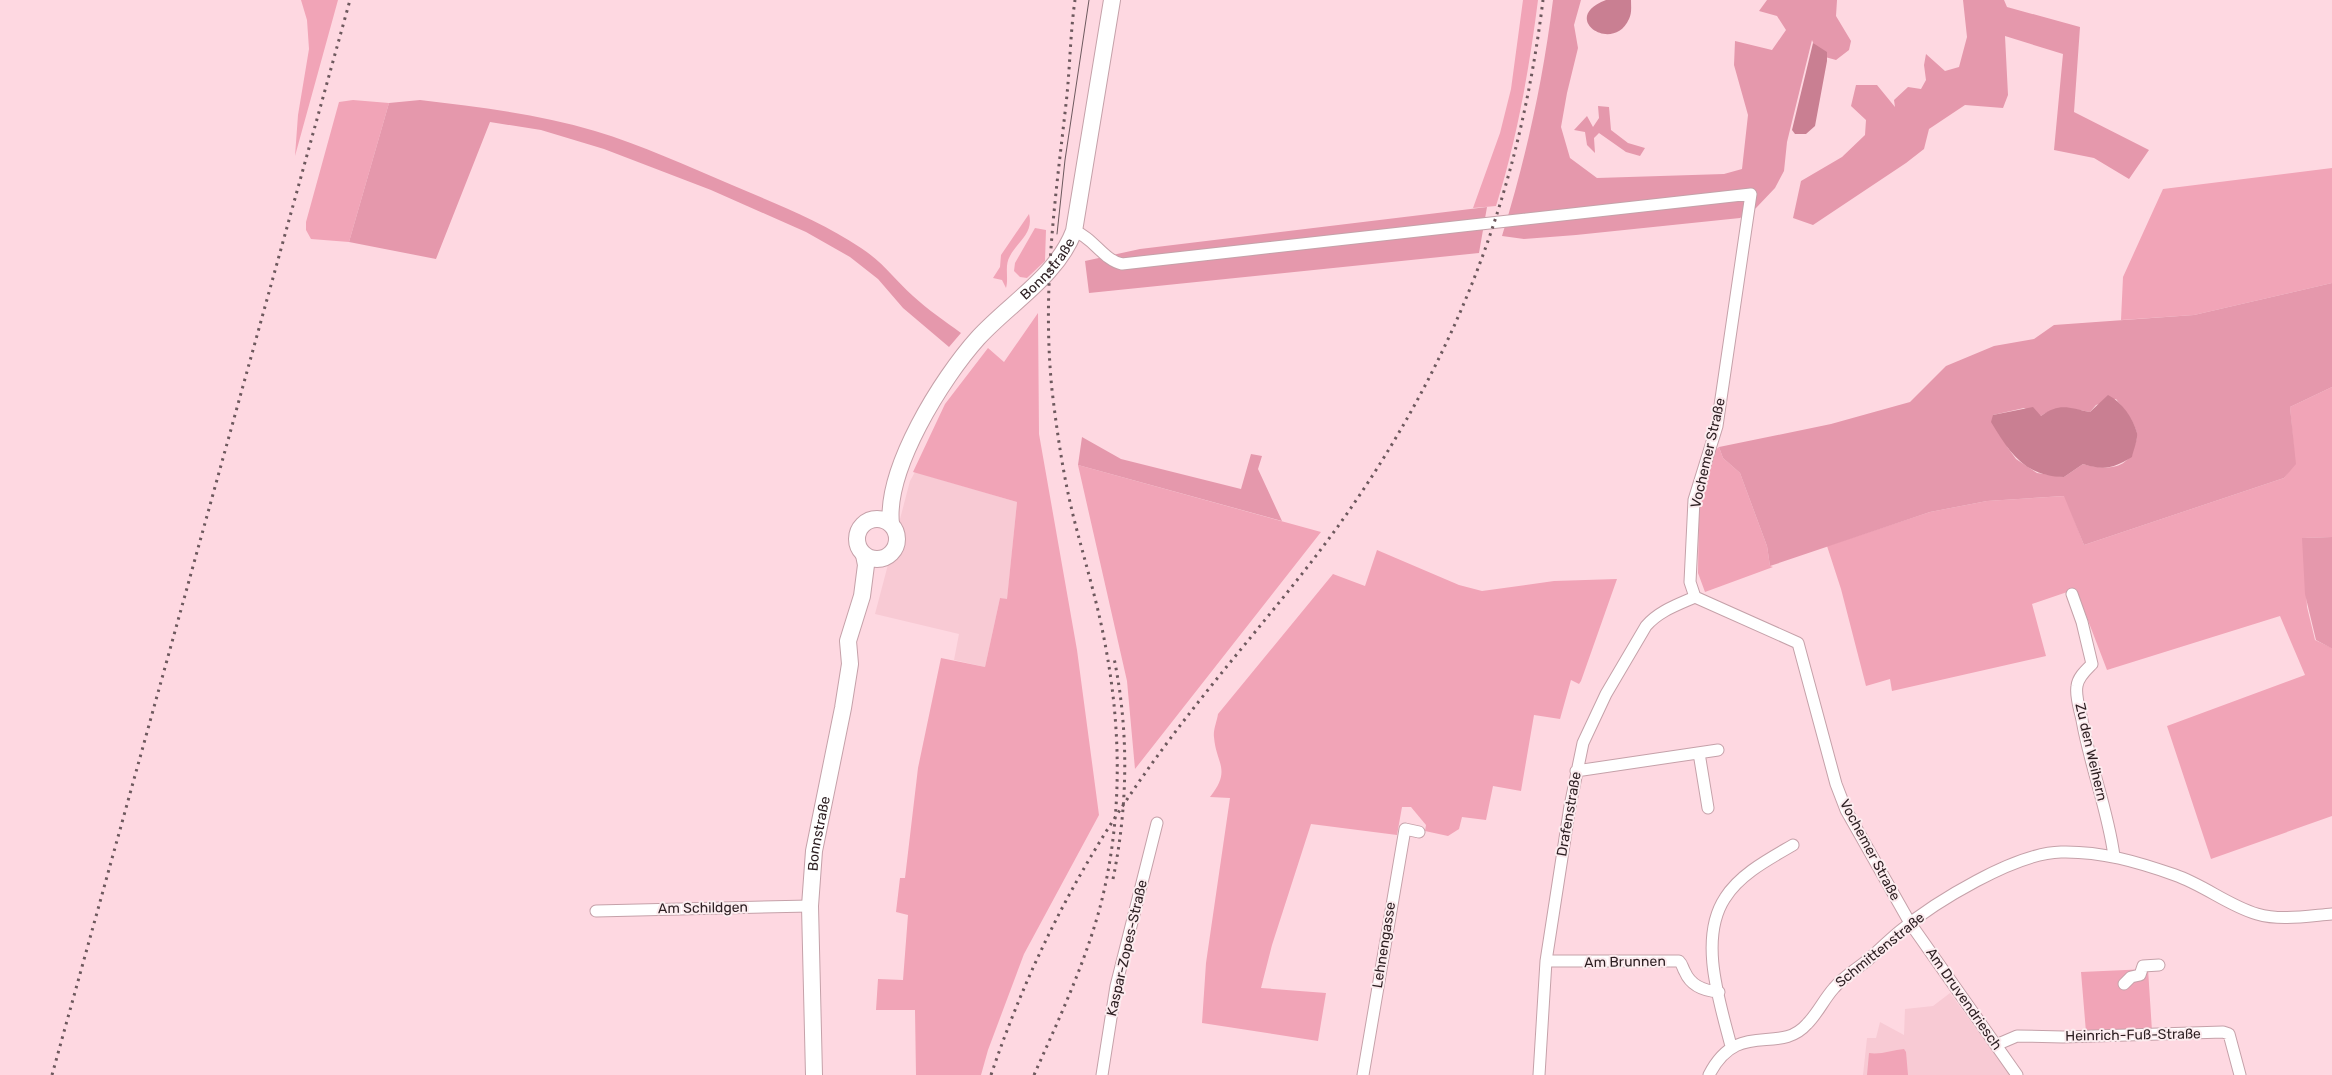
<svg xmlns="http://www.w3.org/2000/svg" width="2332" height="1075" viewBox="0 0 2332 1075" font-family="Rubik,sans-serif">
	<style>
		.built { fill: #f8cad4 }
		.green { fill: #f1a4b7 }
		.forest { fill: #e598ac; fill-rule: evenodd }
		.water { fill: #c97f92 }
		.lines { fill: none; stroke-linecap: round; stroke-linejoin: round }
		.minor-casing { stroke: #c5a1a9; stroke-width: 13 }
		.secondary-casing { stroke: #c5a1a9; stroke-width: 18 }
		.minor { stroke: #fff; stroke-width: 11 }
		.secondary { stroke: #fff; stroke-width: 16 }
		.tram { stroke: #6d585d; stroke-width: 1 }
		.rail { stroke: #6d585d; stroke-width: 3; stroke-dasharray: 2.5 5; stroke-linecap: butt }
		.labels { text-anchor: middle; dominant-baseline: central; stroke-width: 4; stroke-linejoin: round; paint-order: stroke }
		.street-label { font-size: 14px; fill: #2c1e21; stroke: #fcecef }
	</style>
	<rect width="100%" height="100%" fill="#fed8e1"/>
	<path class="built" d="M 915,472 L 1017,502 L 1007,600 L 1000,598 L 985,667 L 954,660 L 959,634 L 875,614 L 910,481 Z
		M 1950,993 L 2010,1075 L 1863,1075 L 1867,1038 L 1876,1038 L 1880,1022 L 1904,1035 L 1905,1009 L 1933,1006 Z"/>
	<path class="green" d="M 301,0 L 338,0 L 295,156 L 298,115 L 309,49 L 307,20 Z
		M 1523,0 L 1538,0 C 1529,70 1517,139 1496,206 L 1473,208 L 1500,133 L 1511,89 Z
		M 353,100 L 389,103 L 349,242 L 311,239 L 306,230 L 306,222 L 339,102 Z
		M 2332,168 L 2332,283 L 2194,315 L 2121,320 L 2123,277 L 2163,189 Z
		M 1029,214 C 1034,233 1018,241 1010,256 C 1004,266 1009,277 1006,288 L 1002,280 L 993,278 L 1000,267 L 1001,255 Z
		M 1035,228 L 1046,230 L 1045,261 L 1027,278 L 1020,277 L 1014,271 L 1015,263 Z
		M 1038,313 L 1039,434 L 1077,650 L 1099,815 L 1024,954 L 988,1050 L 981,1075 L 916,1075 L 915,1010 L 876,1010 L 878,979 L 903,980 L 908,915 L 896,912 L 900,878 L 905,878 L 918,768 L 941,658 L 985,667 L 1000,598 L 1007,599 L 1017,502 L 913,472 L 945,404 L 988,348 L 1004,362 Z
		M 2332,387 L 2332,537 L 2303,538 L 2307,607 L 2315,640 L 2332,648 L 2332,816 L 2211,859 L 2167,726 L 2305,675 L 2280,616 L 2107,670 L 2076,589 L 2032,604 L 2046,656 L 1892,691 L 1890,679 L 1866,686 L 1841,589 L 1827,546 L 1930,512 L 1987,501 L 2065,496 L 2084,545 L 2284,478 L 2295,463 L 2290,407 Z
		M 1719,447 L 1723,458 L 1740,473 L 1767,546 L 1770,566 L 1773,567 L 1705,592 L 1698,573 L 1699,501 L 1715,450 Z
		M 1078,465 L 1321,532 L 1135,769 L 1127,681 Z
		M 1377,550 L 1459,585 L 1482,591 L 1554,581 L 1617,579 L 1581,681 L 1579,684 L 1571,680 L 1560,719 L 1534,715 L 1521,791 L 1493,786 L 1486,820 L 1462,817 L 1459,829 L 1448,836 L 1425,831 L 1426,825 L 1411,807 L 1402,807 L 1397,835 L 1311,824 L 1272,945 L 1261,988 L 1326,993 L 1318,1041 L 1202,1023 L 1206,963 L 1230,798 L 1210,797 C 1232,769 1216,764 1214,737 C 1213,730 1217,721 1218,714 L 1333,574 L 1365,586 Z
		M 2148,969 L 2152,1031 L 2086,1032 L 2081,972 Z
		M 1904,1049 L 1906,1052 L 1908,1075 L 1867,1075 L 1869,1053 C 1880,1055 1893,1050 1904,1049 Z"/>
	<path class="forest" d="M 1553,0 L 1581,0 L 1574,25 L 1578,48 L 1567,93 L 1561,127 L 1570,158 L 1597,178 L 1724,174 L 1742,169 L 1748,115 L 1734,65 L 1735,41 L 1772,50 L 1786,30 L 1777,16 L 1759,11 L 1767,0 L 1837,0 L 1836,16 L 1851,41 L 1849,50 L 1836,60 L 1818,55 L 1812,40 L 1787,142 L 1784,171 L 1775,188 L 1756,208 L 1740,218 L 1576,235 L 1524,239 L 1502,236 C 1526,158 1543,81 1553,0 Z
		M 1963,0 L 2004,0 L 2007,7 L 2080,27 L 2074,112 L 2149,150 L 2129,179 L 2094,158 L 2054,150 L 2063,54 L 2005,36 L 2008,95 L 2003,108 L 1965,105 L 1929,129 L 1924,149 L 1906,163 L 1813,225 L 1793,218 L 1801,181 L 1842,157 L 1865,135 L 1866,120 L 1851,106 L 1856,85 L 1877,85 L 1895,107 L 1894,100 L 1908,87 L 1921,89 L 1926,80 L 1924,65 L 1926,54 L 1945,71 L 1959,67 L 1967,37 Z
		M 420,100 C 479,107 538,114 595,131 C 642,145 687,166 732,185 C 776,204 821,221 861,248 C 884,263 894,279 913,296 C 928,310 945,321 961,333 L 949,347 L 903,308 L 878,279 L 850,257 L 806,232 L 711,190 L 604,149 L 541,130 L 490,122 L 436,259 L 349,242 L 389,103 Z
		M 1598,106 L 1609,107 L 1611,130 L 1628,143 L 1645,148 L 1640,156 L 1626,152 L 1599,133 L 1594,138 L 1595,153 L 1587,145 L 1585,132 L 1574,130 L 1587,116 L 1593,127 L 1599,118 Z
		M 1487,207 L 1479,253 L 1089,293 L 1085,261 L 1140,249 Z
		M 2332,283 L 2332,387 L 2290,407 L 2296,464 L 2284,478 L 2084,545 L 2064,496 L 1987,501 L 1930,512 L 1770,566 L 1767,546 L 1740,473 L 1723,458 L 1719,447 L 1831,424 L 1910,402 L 1946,366 L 1994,346 L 2034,339 L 2054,325 L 2194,315 ZM 2116,399 C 2123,408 2137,424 2137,436 C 2137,439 2135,444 2134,447 C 2128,471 2103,470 2083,464 L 2064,477 L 2037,473 L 2016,459 L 2008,448 L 1993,415 L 2024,408 L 2041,416 C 2056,405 2073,409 2090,412 L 2096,405 Z
		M 1082,437 L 1121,459 L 1241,489 L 1251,454 L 1262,456 L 1258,469 L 1282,521 L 1078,465 Z
		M 2332,537 L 2332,648 L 2331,648 L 2316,640 L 2305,594 L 2302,538 Z"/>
	<path class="water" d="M 1606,0 L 1631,0 C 1631,7 1632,13 1629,19 C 1613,55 1558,18 1606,0 Z
		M 1813,43 L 1827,52 L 1827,61 L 1815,126 L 1806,134 L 1795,134 L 1792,130 Z
		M 2108,395 C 2122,402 2133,418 2137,433 C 2138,440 2133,451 2132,457 C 2113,468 2105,471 2083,464 L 2064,477 C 2024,476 2010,453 1991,422 L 1993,415 L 2033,407 L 2041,416 C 2060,402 2069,408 2090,412 Z"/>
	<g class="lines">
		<defs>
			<path id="minor" d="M 1074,231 C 1093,237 1103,260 1122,264 L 1751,194 L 1717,426 L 1694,500 L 1690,582 L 1695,597 L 1798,643 L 1836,784 L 1846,810 L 1910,923 L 2017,1075
				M 2072,594 L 2082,622 L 2092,664 C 2086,670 2078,677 2077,686 C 2075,696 2080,710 2082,720 C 2090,766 2108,810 2114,856
				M 1699,753 L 1708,808
				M 1576,771 L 1718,750
				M 596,911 L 810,906
				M 1546,961 L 1679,961 C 1683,965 1682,967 1685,972 C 1691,986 1705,991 1719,992
				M 2124,984 L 2131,977 L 2140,975 L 2143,966 L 2159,965
				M 1996,1045 L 2017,1036 L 2063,1037 L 2223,1032 L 2229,1034 L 2240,1075
				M 1731,1046 C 1720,1003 1698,939 1725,898 C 1740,874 1769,859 1793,845
				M 1102,1075 L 1116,986 L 1157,823
				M 1363,1075 L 1405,829 L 1419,832
				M 1539,1075 L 1546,961 L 1570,806 L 1583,743 L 1606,694 L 1646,626 C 1659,611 1677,605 1695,597
				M 1709,1075 C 1738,1018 1779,1056 1807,1024 C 1818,1013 1824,999 1834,988 C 1844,976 1857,969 1869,959 C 1879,950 1889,940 1900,931 C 1935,902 2015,853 2061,852 C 2101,851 2138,862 2175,875 C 2204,885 2229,906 2257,914 C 2280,921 2308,916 2332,914"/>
			<g id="secondary">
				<circle cx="877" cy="539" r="20"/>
				<path id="s1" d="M 891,524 C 885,469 942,378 978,338 C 1010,303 1057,276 1074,231 L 1112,0"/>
				<path id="s2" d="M 814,1075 L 810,906 L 814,851 L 843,708 L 850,664 L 848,641 L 862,596 L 866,565 L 864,555"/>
			</g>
		</defs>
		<use href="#minor" class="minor-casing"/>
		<use href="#secondary" class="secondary-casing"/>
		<use href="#minor" class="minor"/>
		<use href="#secondary" class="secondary"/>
		<path class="tram" d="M 1057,234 L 1065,160 L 1089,0"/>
		<path class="rail" d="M 1113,879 C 1128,806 1129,731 1114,658
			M 52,1075 L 350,0
			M 991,1075 C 1034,948 1092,842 1173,735 C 1232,656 1300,583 1355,502 C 1461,346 1520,187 1543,0
			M 1034,1075 C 1058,1021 1083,968 1099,911 C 1122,826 1122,735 1106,649 C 1098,603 1084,559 1073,515 C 1063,474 1057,432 1052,390 C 1042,291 1055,202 1066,104 C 1070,70 1070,35 1075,0"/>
	</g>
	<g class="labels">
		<g class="street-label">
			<text stroke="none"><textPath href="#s1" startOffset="308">Bonnstraße</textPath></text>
			<text transform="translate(1708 453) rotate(-77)">Vochemer Straße</text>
			<text transform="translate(2091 752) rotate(77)">Zu den Weihern</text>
			<text transform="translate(1569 814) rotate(-80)">Drafenstraße</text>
			<text stroke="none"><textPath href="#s2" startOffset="242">Bonnstraße</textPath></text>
			<text transform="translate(1870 850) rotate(62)">Vochemer Straße</text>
			<text transform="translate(703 908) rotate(-1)">Am Schildgen</text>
			<text transform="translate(1384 945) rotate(-81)">Lehnengasse</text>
			<text transform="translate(1127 948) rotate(-77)">Kaspar-Zopes-Straße</text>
			<text transform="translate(1880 950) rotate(-39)">Schmittenstraße</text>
			<text transform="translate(1625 962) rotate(-1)">Am Brunnen</text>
			<text transform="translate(1964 999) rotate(55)">Am Druvendriesch</text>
			<text transform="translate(2133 1035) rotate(-1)">Heinrich-Fuß-Straße</text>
		</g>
	</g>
</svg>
